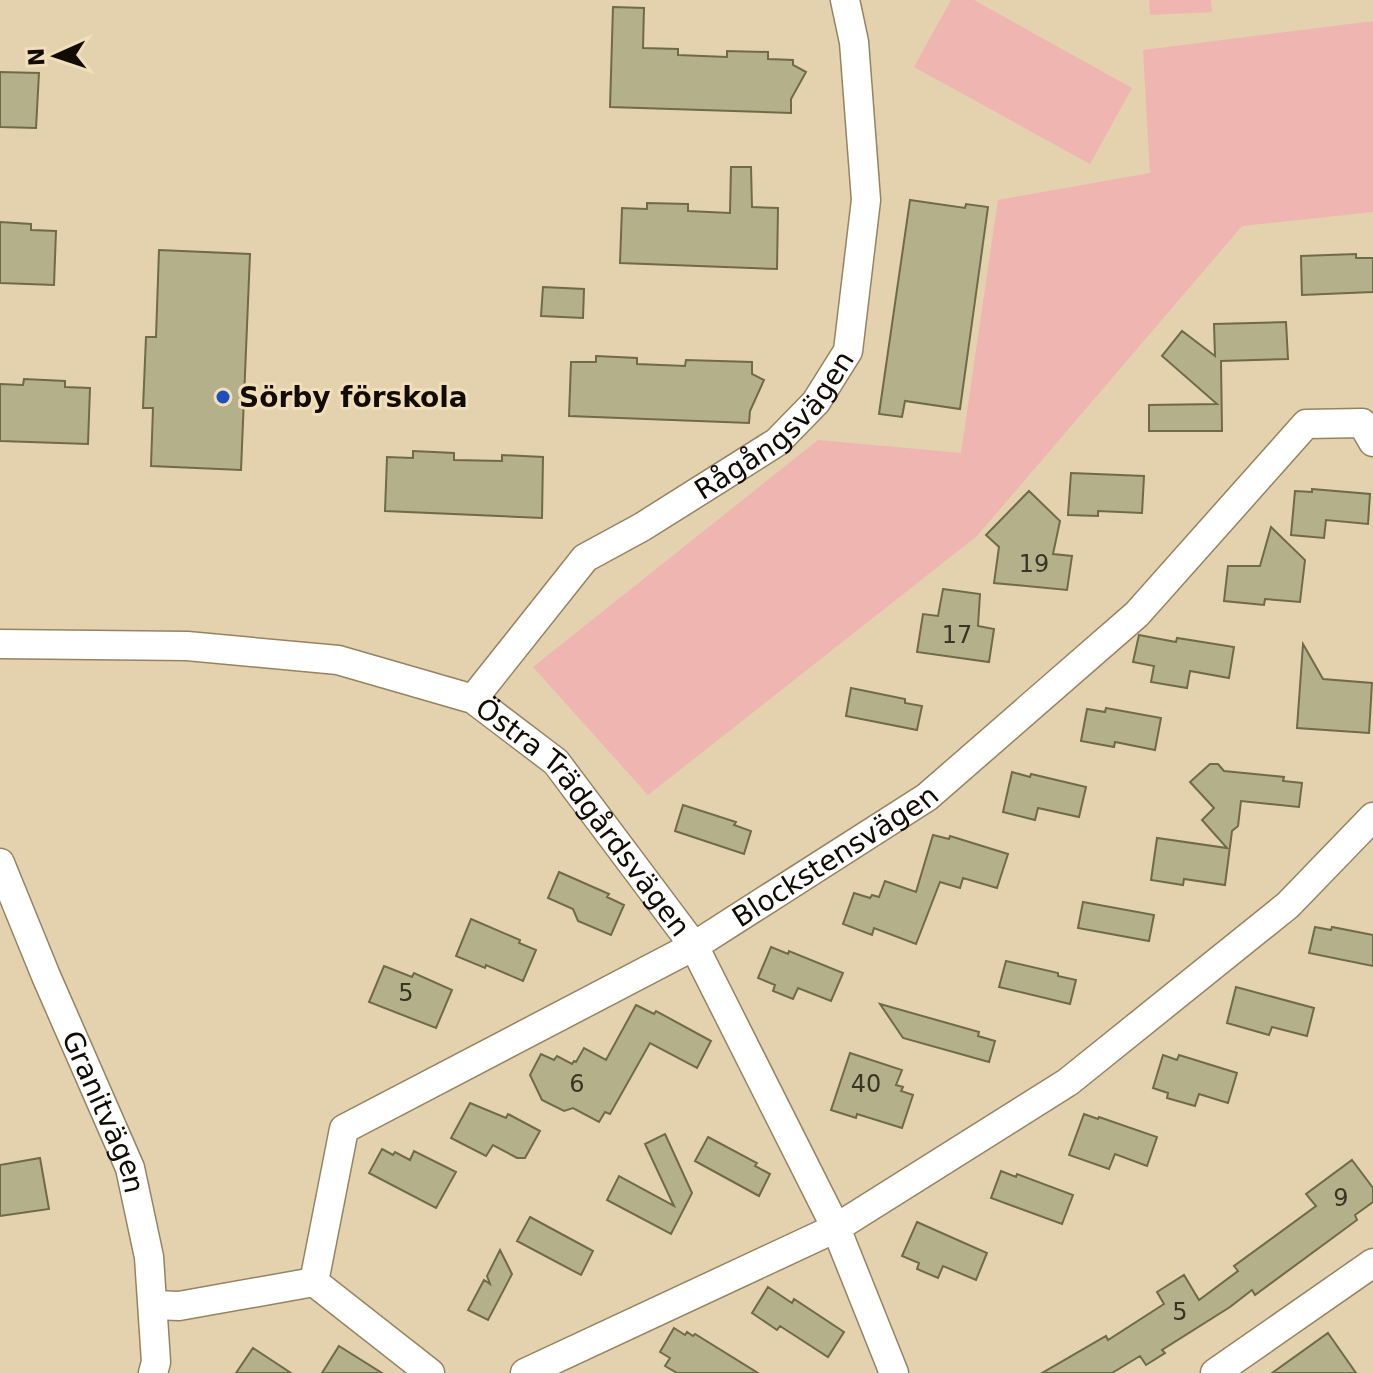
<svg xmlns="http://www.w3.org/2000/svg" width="1373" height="1373" viewBox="0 0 1373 1373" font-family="'DejaVu Sans',sans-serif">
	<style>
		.green { fill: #efb5b1 }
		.building { fill: #b4b08a; stroke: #6f6b48; stroke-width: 2 }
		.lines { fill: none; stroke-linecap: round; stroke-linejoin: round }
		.street-casing { stroke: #958362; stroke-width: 31 }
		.street { stroke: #fff; stroke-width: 28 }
		.poi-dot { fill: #1d50bd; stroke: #f1deba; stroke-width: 3 }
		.labels { text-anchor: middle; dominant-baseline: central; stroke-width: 6; stroke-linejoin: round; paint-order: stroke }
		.number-label { font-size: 24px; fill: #3a3424 }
		.poi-label { font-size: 28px; font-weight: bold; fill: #110b02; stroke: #f1deba; text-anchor: start }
		.street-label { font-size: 28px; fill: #110b02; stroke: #f1deba }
	</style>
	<rect width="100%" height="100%" fill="#e4d1ad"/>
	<path class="green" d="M 951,0 L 974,0 L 1132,88 L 1090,164 L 914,67 Z
		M 1149,0 L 1211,0 L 1212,12 L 1150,15 Z
		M 1373,21 L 1373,212 L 1242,226 L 977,536 L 648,795 L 533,667 L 818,440 L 961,453 L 998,200 L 1150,173 L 1143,50 Z"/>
	<path class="building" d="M 613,7 L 644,8 L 643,48 L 678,49 L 678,55 L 727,57 L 727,51 L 768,52 L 768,59 L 793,60 L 793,65 L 806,72 L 791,99 L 791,113 L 610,107 Z
		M 0,72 L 39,73 L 36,128 L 0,127 Z
		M 731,167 L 751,167 L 752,207 L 778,208 L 777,269 L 620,263 L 622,208 L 647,209 L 647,203 L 688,204 L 688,211 L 730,213 Z
		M 910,200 L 965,208 L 966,204 L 988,207 L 960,409 L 905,401 L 902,417 L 879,414 Z
		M 0,222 L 31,224 L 31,230 L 56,231 L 54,285 L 0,283 Z
		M 159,250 L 250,254 L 241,470 L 151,466 L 153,408 L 143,408 L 146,337 L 156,337 Z
		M 1356,254 L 1356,258 L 1373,258 L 1373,292 L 1302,295 L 1301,256 Z
		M 543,287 L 584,289 L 583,318 L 541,316 Z
		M 1286,322 L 1288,359 L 1221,361 L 1222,431 L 1149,431 L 1149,405 L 1217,404 L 1162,356 L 1182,331 L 1215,356 L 1214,324 Z
		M 596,356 L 637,358 L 637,364 L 685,366 L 686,360 L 752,362 L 752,374 L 764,380 L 750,411 L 749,423 L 569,416 L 571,362 L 596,362 Z
		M 24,379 L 65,381 L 65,387 L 90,388 L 88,444 L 0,441 L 0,384 L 23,385 Z
		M 413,451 L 454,453 L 454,460 L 502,461 L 502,455 L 543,457 L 542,518 L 385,511 L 387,457 L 413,458 Z
		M 1071,473 L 1144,476 L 1142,513 L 1098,511 L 1098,516 L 1068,515 Z
		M 1312,489 L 1370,494 L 1368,524 L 1326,520 L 1324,538 L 1291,535 L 1295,491 L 1312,492 Z
		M 1029,491 L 1060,521 L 1053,554 L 1072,556 L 1067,590 L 994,583 L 999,547 L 986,535 Z
		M 1271,527 L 1305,560 L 1300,602 L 1265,599 L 1264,605 L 1224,601 L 1228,566 L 1260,566 Z
		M 943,589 L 980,594 L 978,626 L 994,629 L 989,662 L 917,652 L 923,614 L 938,616 Z
		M 1139,635 L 1176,642 L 1177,638 L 1234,647 L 1229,678 L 1190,671 L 1187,688 L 1151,682 L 1154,666 L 1133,662 Z
		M 1303,644 L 1323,679 L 1372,683 L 1369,733 L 1297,728 Z
		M 851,688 L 905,699 L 905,703 L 922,706 L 917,730 L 846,716 Z
		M 1106,708 L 1161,718 L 1155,750 L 1115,742 L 1114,747 L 1081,741 L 1087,709 L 1105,712 Z
		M 1210,764 L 1218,764 L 1224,771 L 1284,777 L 1283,781 L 1302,783 L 1299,807 L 1241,801 L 1238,826 L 1232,831 L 1225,885 L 1184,879 L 1183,885 L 1151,880 L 1157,838 L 1227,848 L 1202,820 L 1214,808 L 1190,782 Z
		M 1012,772 L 1030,777 L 1031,774 L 1086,787 L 1079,817 L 1038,808 L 1035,820 L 1003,812 Z
		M 683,805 L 736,822 L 734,825 L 751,831 L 744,854 L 675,831 Z
		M 933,835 L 949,839 L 950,836 L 1008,854 L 997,888 L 963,878 L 960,888 L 940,882 L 916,944 L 874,928 L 872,935 L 843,924 L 854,893 L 870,898 L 872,895 L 879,897 L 885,881 L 916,892 Z
		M 559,872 L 609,894 L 607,897 L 624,905 L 611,935 L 578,921 L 573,909 L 548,898 Z
		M 1083,902 L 1154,915 L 1149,941 L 1078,928 Z
		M 471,919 L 520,940 L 519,943 L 536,950 L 523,981 L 486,965 L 485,968 L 456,956 Z
		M 1315,927 L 1331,930 L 1332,927 L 1373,935 L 1373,966 L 1309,953 Z
		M 771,947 L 788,954 L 789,951 L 843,973 L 831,1001 L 798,988 L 793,999 L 773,991 L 775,985 L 758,978 Z
		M 1006,961 L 1058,973 L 1058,976 L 1076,980 L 1070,1004 L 999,987 Z
		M 384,966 L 412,977 L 414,973 L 452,990 L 436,1028 L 369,1002 Z
		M 1236,987 L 1314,1008 L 1307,1036 L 1272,1027 L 1269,1035 L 1227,1023 Z
		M 880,1004 L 979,1032 L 978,1036 L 995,1041 L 989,1062 L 903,1038 Z
		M 636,1005 L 654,1014 L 656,1011 L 711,1041 L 697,1068 L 650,1043 L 610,1114 L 605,1112 L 599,1122 L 573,1108 L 564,1111 L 542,1100 L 530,1075 L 541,1054 L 554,1060 L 557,1056 L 572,1064 L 574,1061 L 576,1062 L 584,1048 L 606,1060 Z
		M 850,1053 L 902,1070 L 896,1085 L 903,1087 L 901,1091 L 913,1095 L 902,1128 L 857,1114 L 856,1118 L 831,1110 Z
		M 1163,1055 L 1177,1060 L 1179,1055 L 1237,1073 L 1228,1103 L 1199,1094 L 1195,1106 L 1167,1098 L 1168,1093 L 1153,1088 Z
		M 470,1103 L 506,1118 L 508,1114 L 540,1131 L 525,1158 L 517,1158 L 493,1145 L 486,1156 L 451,1138 Z
		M 1084,1114 L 1098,1119 L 1099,1117 L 1157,1137 L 1147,1166 L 1115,1154 L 1109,1169 L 1069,1155 Z
		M 665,1134 L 692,1193 L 671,1234 L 607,1200 L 619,1176 L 674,1206 L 645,1144 Z
		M 708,1137 L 757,1163 L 755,1166 L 770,1174 L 759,1196 L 695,1161 Z
		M 382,1149 L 393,1155 L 395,1152 L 410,1160 L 414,1151 L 456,1172 L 436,1208 L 369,1173 Z
		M 40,1158 L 49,1209 L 0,1216 L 0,1165 Z
		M 1352,1160 L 1373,1188 L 1373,1202 L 1355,1215 L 1357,1220 L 1255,1295 L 1252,1290 L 1230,1307 L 1162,1350 L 1165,1353 L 1146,1365 L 1140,1356 L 1112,1373 L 1042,1373 L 1106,1336 L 1108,1340 L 1164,1304 L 1157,1292 L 1184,1275 L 1199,1300 L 1238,1271 L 1234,1266 L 1316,1206 L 1306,1194 Z
		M 1001,1171 L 1016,1177 L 1017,1174 L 1073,1195 L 1062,1224 L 991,1198 Z
		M 530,1217 L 593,1251 L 581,1275 L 517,1241 Z
		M 917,1222 L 987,1253 L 976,1280 L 943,1266 L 938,1278 L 917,1269 L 919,1263 L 902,1256 Z
		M 500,1250 L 512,1274 L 488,1320 L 468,1310 L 484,1280 L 490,1284 L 487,1276 Z
		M 768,1287 L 792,1303 L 794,1299 L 844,1332 L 828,1357 L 780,1326 L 777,1330 L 752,1313 Z
		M 674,1328 L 685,1335 L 687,1332 L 693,1336 L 695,1334 L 758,1373 L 677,1373 L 665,1366 L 670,1358 L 660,1352 Z
		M 1328,1333 L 1356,1373 L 1272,1373 Z
		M 339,1346 L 382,1373 L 322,1373 Z
		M 253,1348 L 291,1373 L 236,1373 Z"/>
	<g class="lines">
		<defs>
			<g id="street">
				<path id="s1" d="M 0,644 L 187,646 L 338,660 L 473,699 L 556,762 L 694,946 L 836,1228 L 894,1373"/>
				<path id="s2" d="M 473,699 L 585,558 L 642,527 L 777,442 L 816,402 L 848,351 L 866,200 L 854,42 L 845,0"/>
				<path id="s3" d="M 0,863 L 46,976 L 130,1168 L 149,1257 L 156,1362 L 153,1373"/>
				<path id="s4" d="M 314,1282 L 344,1129 L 694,946 L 927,797 L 1137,614 L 1306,424 L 1362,423 L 1373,442"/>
				<path d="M 153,1305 L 179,1306 L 314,1282 L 430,1373"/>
				<path d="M 525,1373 L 836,1228 L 1068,1082 L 1288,905 L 1373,817"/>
				<path d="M 1215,1373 L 1373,1263"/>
			</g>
		</defs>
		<use href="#street" class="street-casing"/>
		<use href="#street" class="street"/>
	</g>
	<circle class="poi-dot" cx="223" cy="397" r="8"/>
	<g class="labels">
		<g class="number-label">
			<text x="1034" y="564">19</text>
			<text x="957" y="635">17</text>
			<text x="406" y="993">5</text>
			<text x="577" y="1084">6</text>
			<text x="866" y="1084">40</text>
			<text x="1341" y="1198">9</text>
			<text x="1180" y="1312">5</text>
		</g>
		<g class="poi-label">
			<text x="239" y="397">Sörby förskola</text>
		</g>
		<g class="street-label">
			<text stroke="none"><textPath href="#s2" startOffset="414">Rågångsvägen</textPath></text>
			<text stroke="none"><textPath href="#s1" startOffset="642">Östra Trädgårdsvägen</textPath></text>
			<text stroke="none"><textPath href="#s4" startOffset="718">Blockstensvägen</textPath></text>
			<text stroke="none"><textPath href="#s3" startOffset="270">Granitvägen</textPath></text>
		</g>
	</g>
	<g transform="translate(56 56) rotate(267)" stroke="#f1deba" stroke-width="6" paint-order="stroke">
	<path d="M0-6L14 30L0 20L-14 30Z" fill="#110b02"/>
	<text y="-12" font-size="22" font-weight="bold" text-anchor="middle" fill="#110b02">N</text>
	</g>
</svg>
